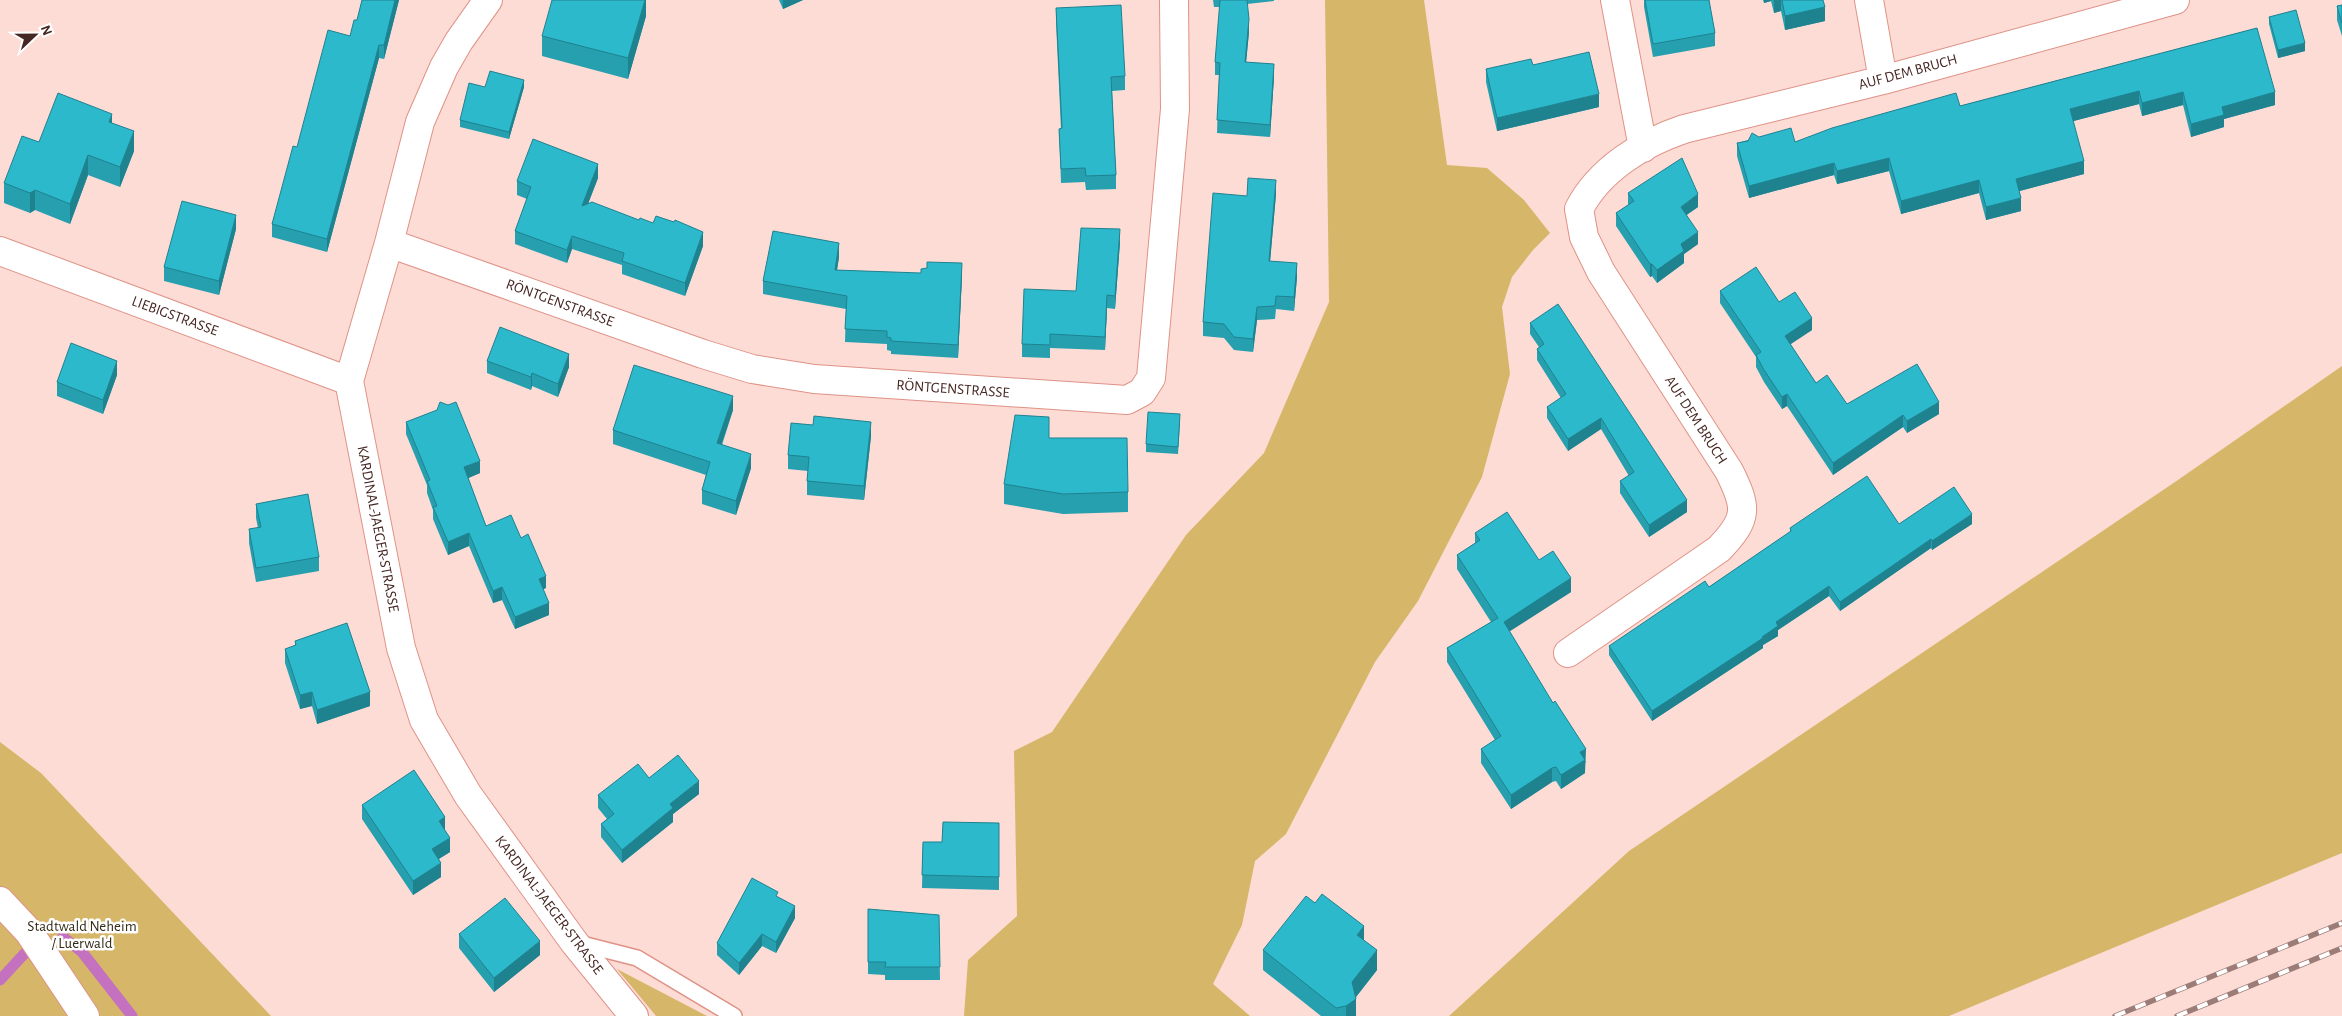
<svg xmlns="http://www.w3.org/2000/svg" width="2342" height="1016" viewBox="0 0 2342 1016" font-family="'Alegreya Sans',sans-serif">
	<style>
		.green { fill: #d6b769 }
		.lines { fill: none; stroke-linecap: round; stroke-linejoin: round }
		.stream { stroke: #c472c0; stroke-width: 11 }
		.service-casing { stroke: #df9286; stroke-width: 18 }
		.minor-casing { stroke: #df9286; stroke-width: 30 }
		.service { stroke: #fff; stroke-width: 15 }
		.minor { stroke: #fff; stroke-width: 28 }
		.rail-casing { stroke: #9c7c77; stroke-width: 5.5 }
		.rail { stroke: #fff; stroke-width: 4; stroke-dasharray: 11; stroke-linecap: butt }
		.wall { fill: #269faf }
		.shaded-wall { fill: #1f828f }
		.building { fill: #2cb9cc; stroke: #1f828f }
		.labels { text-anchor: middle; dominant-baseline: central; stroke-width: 5; stroke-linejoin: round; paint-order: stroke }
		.street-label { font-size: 15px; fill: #452622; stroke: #fff }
		.park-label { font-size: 15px; fill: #332b17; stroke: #fff }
	</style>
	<rect width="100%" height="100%" fill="#fddcd6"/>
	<path class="green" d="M 1325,0 L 1424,0 L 1447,165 L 1487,168 L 1524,200 L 1550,233 L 1533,250 L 1512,277 L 1502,307 L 1510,374 L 1482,477 L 1418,601 L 1375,662 L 1286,834 L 1255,861 L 1242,925 L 1213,984 L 1250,1016 L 964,1016 L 968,960 L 1017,916 L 1014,751 L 1052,732 L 1186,535 L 1264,453 L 1329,302 Z
		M 2342,366 L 2342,853 L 1949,1016 L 1449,1016 L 1629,851 L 2175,482 Z
		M 0,742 L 41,773 L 271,1016 L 0,1016 Z
		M 617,969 L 707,1016 L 656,1016 Z"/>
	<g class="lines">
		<path class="stream" d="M 63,937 L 82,952 L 132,1016
			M 0,980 L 25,953"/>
		<defs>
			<path id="service" d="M 578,943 L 637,958 L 734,1016"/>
			<path id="minor" d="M 488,0 L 459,41 L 444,67 L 420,122 L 389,243 L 349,381 L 401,648 L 424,720 L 468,795 L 574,942 L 634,1016
				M 1615,0 L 1643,148
				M 1869,0 L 1883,80
				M 389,243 L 703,354 L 752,369 L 814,379 L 1127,400 L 1142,392 L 1151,378 L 1175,109 L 1174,0
				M 0,251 L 349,381
				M 1568,653 L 1719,549 C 1749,518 1747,507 1729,471 L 1601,272 L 1584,237 L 1579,209 C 1599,170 1642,143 1684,129 L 1883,80 L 2175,0
				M 0,901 L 29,932 L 85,1016"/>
		</defs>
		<use href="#service" class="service-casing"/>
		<use href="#minor" class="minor-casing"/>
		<use href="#service" class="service"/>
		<use href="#minor" class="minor"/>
		<defs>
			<path id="rail" d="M 2115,1016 L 2342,923
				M 2177,1016 L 2342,948"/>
		</defs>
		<use href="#rail" class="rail-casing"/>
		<use href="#rail" class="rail"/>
	</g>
	<path class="wall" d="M 362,0 L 399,0 L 384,59 L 379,58 L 327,252 L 272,237 L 272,224 L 297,147 L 350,36 L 357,20 Z
		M 646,0 L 646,16 L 628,79 L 542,56 L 542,36 Z
		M 779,0 L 803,0 L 783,9 Z
		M 1213,0 L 1274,0 L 1274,1 L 1247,4 L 1249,32 L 1246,62 L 1274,77 L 1270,137 L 1217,133 L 1219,75 L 1215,75 L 1215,62 L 1220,7 L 1214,7 Z
		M 1644,0 L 1709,0 L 1715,33 L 1715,46 L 1653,57 L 1644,7 Z
		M 1763,0 L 1823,0 L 1825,21 L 1785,30 L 1781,11 L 1774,13 L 1771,1 L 1764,3 Z
		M 2342,5 L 2342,36 L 2337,20 L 2337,6 Z
		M 1056,8 L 1125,76 L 1125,90 L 1112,91 L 1116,175 L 1116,189 L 1086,190 L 1085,182 L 1061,183 L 1059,129 L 1061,129 L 1056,22 Z
		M 2269,17 L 2305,51 L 2278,58 L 2269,24 Z
		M 2257,28 L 2275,105 L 2224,119 L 2224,127 L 2191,137 L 2183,105 L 2142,116 L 2139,104 L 2073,121 L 2084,174 L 2019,191 L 2021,211 L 1986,220 L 1979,193 L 1901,214 L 1889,171 L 1837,184 L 1834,175 L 1749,198 L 1737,156 L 1737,143 L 1759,137 L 1795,142 L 1960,106 Z
		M 1533,65 L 1599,107 L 1497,131 L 1486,82 L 1486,69 Z
		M 485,87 L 524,87 L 509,139 L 460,127 L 460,120 Z
		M 112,123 L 134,151 L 120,187 L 88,175 L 70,224 L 35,210 L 30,213 L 4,203 L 4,183 L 39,142 Z
		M 598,178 L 588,204 L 703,246 L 685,296 L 622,274 L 622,265 L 572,249 L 567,263 L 515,244 L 515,231 L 527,199 L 517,195 L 517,181 Z
		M 1628,193 L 1698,207 L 1686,215 L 1698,244 L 1684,254 L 1684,263 L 1657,283 L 1652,276 L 1650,277 L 1616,226 L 1616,213 L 1628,205 Z
		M 1276,194 L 1270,261 L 1297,277 L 1294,311 L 1276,309 L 1275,319 L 1257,320 L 1253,352 L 1234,350 L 1224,338 L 1203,336 L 1203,322 L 1247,196 Z
		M 236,229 L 219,295 L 164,281 L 164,267 Z
		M 1120,242 L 1115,309 L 1107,308 L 1105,350 L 1050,348 L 1050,358 L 1022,357 L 1022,344 L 1076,291 Z
		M 839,257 L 837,270 L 962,276 L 958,358 L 891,354 L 891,351 L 887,350 L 887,344 L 845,342 L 846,309 L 763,294 L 763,281 Z
		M 1720,291 L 1779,302 L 1812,330 L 1790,344 L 1816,383 L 1847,404 L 1939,414 L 1907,433 L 1903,427 L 1833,475 L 1787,406 L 1782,409 L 1764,382 L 1756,367 L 1756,357 L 1720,303 Z
		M 1530,323 L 1687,512 L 1649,537 L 1620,493 L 1620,481 L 1629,476 L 1601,429 L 1568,451 L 1547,418 L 1547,407 L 1561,398 L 1537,360 L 1537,349 L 1539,347 L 1530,334 Z
		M 487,361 L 569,367 L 558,397 L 532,386 L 531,390 L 487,373 Z
		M 117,375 L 103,414 L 57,396 L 57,382 Z
		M 733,410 L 722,445 L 751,468 L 736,515 L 702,504 L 702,490 L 706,475 L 613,444 L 613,430 Z
		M 406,422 L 480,473 L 468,478 L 486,526 L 521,538 L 546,588 L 543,589 L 549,615 L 515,629 L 502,600 L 493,603 L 469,546 L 448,555 L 433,519 L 433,510 L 427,493 L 427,485 L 406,434 Z
		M 1180,422 L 1178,454 L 1146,452 L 1146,444 Z
		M 871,436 L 864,500 L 807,495 L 807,481 L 808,471 L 788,469 L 788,455 Z
		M 1049,438 L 1128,492 L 1128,512 L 1063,514 L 1004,504 L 1004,484 Z
		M 256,504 L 319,557 L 319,571 L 256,582 L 249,543 L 249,529 L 258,528 L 256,518 Z
		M 1899,524 L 1972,524 L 1932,550 L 1931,548 L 1840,611 L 1829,596 L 1778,630 L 1778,636 L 1763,645 L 1763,648 L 1652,721 L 1609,655 L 1609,646 L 1709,587 L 1790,532 L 1790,528 Z
		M 1475,533 L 1539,560 L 1571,592 L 1509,631 L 1586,762 L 1585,763 L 1585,773 L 1561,789 L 1556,781 L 1552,782 L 1511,809 L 1481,763 L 1481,749 L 1495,740 L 1447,662 L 1447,648 L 1491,622 L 1457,569 L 1457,555 L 1475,543 Z
		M 295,641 L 370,706 L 317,724 L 312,706 L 300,709 L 285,663 L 285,649 L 295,646 Z
		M 649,778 L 699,794 L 673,814 L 673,822 L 622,863 L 601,837 L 601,824 L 607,819 L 598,808 L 598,795 Z
		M 362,805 L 445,831 L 450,852 L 439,859 L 441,877 L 413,895 L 362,819 Z
		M 999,823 L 999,890 L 922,888 L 923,842 L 942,842 Z
		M 778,897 L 795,918 L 776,953 L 762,946 L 739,975 L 717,955 L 717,943 Z
		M 868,909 L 939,915 L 940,980 L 885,980 L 885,975 L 868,974 Z
		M 459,934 L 540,955 L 494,992 L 459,948 Z
		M 1364,940 L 1377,970 L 1356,997 L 1356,1016 L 1321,1016 L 1263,970 L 1263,950 Z"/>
	<path class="shaded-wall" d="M 395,0 L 399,0 L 384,59 L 384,45 Z
		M 645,0 L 646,0 L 646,16 L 628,79 L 628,58 Z
		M 783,0 L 803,0 L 783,9 Z
		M 1764,0 L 1771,0 L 1771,1 L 1764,3 Z
		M 1774,0 L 1781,0 L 1781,11 L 1774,13 Z
		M 1825,7 L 1825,21 L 1785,30 L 1785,16 Z
		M 1249,19 L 1249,32 L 1245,74 L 1245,62 Z
		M 2305,43 L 2305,51 L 2278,58 L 2278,50 Z
		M 379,45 L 379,58 L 327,252 L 327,239 Z
		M 1274,64 L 1274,77 L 1270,137 L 1270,125 Z
		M 524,80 L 524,87 L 509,139 L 509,132 Z
		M 2139,91 L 2139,104 L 2070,122 L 2070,109 Z
		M 2183,92 L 2183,105 L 2142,116 L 2142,103 Z
		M 2275,92 L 2275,105 L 2224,119 L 2224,127 L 2191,137 L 2191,124 L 2222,107 Z
		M 1599,94 L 1599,107 L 1497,131 L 1497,118 Z
		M 112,114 L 112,134 L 109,122 Z
		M 134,131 L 134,151 L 120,187 L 120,167 Z
		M 88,155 L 88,175 L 70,224 L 70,204 Z
		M 1889,158 L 1889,171 L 1837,184 L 1837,171 Z
		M 2084,161 L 2084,174 L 2016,192 L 2016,179 Z
		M 1834,163 L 1834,175 L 1749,198 L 1749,186 Z
		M 598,164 L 598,178 L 582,219 L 582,206 Z
		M 1276,180 L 1276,194 L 1269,274 L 1269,261 Z
		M 1979,180 L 1979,193 L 1901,214 L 1901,201 Z
		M 35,190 L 35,210 L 30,213 L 30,193 Z
		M 1698,194 L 1698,207 L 1681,219 L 1681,207 Z
		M 2021,198 L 2021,211 L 1986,220 L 1986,207 Z
		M 236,215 L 236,229 L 219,295 L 219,281 Z
		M 1120,229 L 1120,242 L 1115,309 L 1115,296 Z
		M 703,232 L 703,246 L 685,296 L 685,283 Z
		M 1698,232 L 1698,244 L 1684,254 L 1684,263 L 1657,283 L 1657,270 L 1681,244 Z
		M 572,236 L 572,249 L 567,263 L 567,250 Z
		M 839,243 L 839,257 L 835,283 L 835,270 Z
		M 962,263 L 962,276 L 958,358 L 958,345 Z
		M 1297,263 L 1297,277 L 1294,311 L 1294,297 Z
		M 1650,264 L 1652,264 L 1652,276 L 1650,277 Z
		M 1107,295 L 1107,308 L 1105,350 L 1105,337 Z
		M 1257,307 L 1257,320 L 1253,352 L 1253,339 Z
		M 1812,318 L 1812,330 L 1785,348 L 1785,336 Z
		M 569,354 L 569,367 L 558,397 L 558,384 Z
		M 117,361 L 117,375 L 103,414 L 103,400 Z
		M 532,373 L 532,386 L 531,390 L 531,377 Z
		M 1787,394 L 1787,406 L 1782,409 L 1782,397 Z
		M 733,396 L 733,410 L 717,457 L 717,443 Z
		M 1939,402 L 1939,414 L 1907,433 L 1907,421 Z
		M 1903,415 L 1903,427 L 1833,475 L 1833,463 Z
		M 1601,418 L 1601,429 L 1568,451 L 1568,439 Z
		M 871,422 L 871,436 L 864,500 L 864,486 Z
		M 751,454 L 751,468 L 736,515 L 736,501 Z
		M 480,461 L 480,473 L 464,480 L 464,467 Z
		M 1687,500 L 1687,512 L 1649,537 L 1649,525 Z
		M 1972,514 L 1972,524 L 1932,550 L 1932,541 Z
		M 469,533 L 469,546 L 448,555 L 448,542 Z
		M 1931,539 L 1931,548 L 1840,611 L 1840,602 Z
		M 546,576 L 546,588 L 539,591 L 539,579 Z
		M 1571,578 L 1571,592 L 1504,635 L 1504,622 Z
		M 1829,586 L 1829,596 L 1778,630 L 1778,636 L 1763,645 L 1763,648 L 1652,721 L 1652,711 L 1762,637 L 1776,622 Z
		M 502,587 L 502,600 L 493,603 L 493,591 Z
		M 549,603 L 549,615 L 515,629 L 515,617 Z
		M 312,692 L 312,706 L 300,709 L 300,695 Z
		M 370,692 L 370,706 L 317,724 L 317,710 Z
		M 1586,749 L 1585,773 L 1561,789 L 1561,775 L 1580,752 Z
		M 1552,768 L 1552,782 L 1511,809 L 1511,795 Z
		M 699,781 L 699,794 L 673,814 L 673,822 L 622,863 L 622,850 L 670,804 Z
		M 445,817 L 445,831 L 439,821 Z
		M 450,838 L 450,852 L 432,863 L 432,849 Z
		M 441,863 L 441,877 L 413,895 L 413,881 Z
		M 795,906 L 795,918 L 776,953 L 776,942 Z
		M 1364,926 L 1364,946 L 1357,935 Z
		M 762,934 L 762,946 L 739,975 L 739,963 Z
		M 540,941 L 540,955 L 494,992 L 494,978 Z
		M 1377,950 L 1377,970 L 1352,1002 L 1352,982 Z
		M 1356,999 L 1356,1016 L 1346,1016 L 1346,1006 Z"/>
	<path class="building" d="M 362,0 L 395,0 L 384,45 L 379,45 L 327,239 L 272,224 L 293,146 L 297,147 L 328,30 L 350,36 L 354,20 L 357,20 Z
		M 552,0 L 645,0 L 628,58 L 542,36 Z
		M 1220,0 L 1247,0 L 1249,19 L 1245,62 L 1274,64 L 1270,125 L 1217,120 L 1220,63 L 1215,62 Z
		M 1645,0 L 1709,0 L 1715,33 L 1653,44 Z
		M 1782,0 L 1823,0 L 1825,7 L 1785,16 Z
		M 1121,5 L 1125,76 L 1111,77 L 1116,175 L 1086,176 L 1085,168 L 1061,169 L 1059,129 L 1062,128 L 1056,8 Z
		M 2342,5 L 2342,23 L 2337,6 Z
		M 2296,10 L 2305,43 L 2278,50 L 2269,17 Z
		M 2257,28 L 2275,92 L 2222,107 L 2224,115 L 2191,124 L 2183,92 L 2142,103 L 2139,91 L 2070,109 L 2084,161 L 2016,179 L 2021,198 L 1986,207 L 1979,180 L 1901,201 L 1889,158 L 1837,171 L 1834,163 L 1749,186 L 1737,143 L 1748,141 L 1752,133 L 1759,137 L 1791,128 L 1795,142 L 1832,128 L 1956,93 L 1960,106 Z
		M 1589,52 L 1599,94 L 1497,118 L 1486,69 L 1531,59 L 1533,65 Z
		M 490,71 L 524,80 L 509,132 L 460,120 L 469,83 L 485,87 Z
		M 58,93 L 112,114 L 109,122 L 134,131 L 120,167 L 88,155 L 70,204 L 35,190 L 30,193 L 4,183 L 22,136 L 39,142 Z
		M 533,139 L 598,164 L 582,206 L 592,202 L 639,220 L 640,218 L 653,223 L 656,216 L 674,222 L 675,220 L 703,232 L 685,283 L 622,261 L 624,253 L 572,236 L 567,250 L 515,231 L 531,187 L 517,181 Z
		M 1682,158 L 1698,194 L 1681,207 L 1698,232 L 1681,244 L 1684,251 L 1657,270 L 1652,264 L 1650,264 L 1616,213 L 1634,201 L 1628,193 Z
		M 1248,178 L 1276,180 L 1269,261 L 1297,263 L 1294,297 L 1276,296 L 1275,306 L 1257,307 L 1253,339 L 1234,337 L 1224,324 L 1203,322 L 1213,193 L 1247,196 Z
		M 182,201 L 236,215 L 219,281 L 164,267 Z
		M 1081,228 L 1120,229 L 1115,296 L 1107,295 L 1105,337 L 1050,334 L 1050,345 L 1022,344 L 1024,289 L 1076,291 Z
		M 773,231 L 839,243 L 835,270 L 921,273 L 921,269 L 927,268 L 927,262 L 962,263 L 958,345 L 891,341 L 891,338 L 887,337 L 887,331 L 845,329 L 847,296 L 763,281 Z
		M 1756,267 L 1779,302 L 1795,292 L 1812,318 L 1785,336 L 1816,383 L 1827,375 L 1847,404 L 1917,364 L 1939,402 L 1907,421 L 1903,415 L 1833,463 L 1787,394 L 1782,397 L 1764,370 L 1756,355 L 1761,352 L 1720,291 Z
		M 1558,304 L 1687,500 L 1649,525 L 1620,481 L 1634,472 L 1601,418 L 1568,439 L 1547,407 L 1566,394 L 1537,349 L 1544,344 L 1530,323 Z
		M 500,327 L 569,354 L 558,384 L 532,373 L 531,377 L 487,361 Z
		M 71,343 L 117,361 L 103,400 L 57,382 Z
		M 634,365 L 733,396 L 717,443 L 751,454 L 736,501 L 702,490 L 710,462 L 613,430 Z
		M 440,402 L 448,405 L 456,402 L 480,461 L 464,467 L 486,526 L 511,515 L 521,538 L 528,534 L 546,576 L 539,579 L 549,603 L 515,617 L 502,587 L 493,591 L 469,533 L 448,542 L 433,507 L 437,506 L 427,481 L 430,480 L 406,422 L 437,410 Z
		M 1148,412 L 1180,414 L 1178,447 L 1146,444 Z
		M 1015,415 L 1049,417 L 1049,438 L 1127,438 L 1128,492 L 1063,494 L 1004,484 Z
		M 814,416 L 871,422 L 864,486 L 807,481 L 809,457 L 788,455 L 791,423 L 813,425 Z
		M 1867,476 L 1899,524 L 1954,487 L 1972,514 L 1932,541 L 1931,539 L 1840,602 L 1829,586 L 1776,622 L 1778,626 L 1762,637 L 1763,638 L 1652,711 L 1609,646 L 1705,581 L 1709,587 L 1791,531 L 1790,528 Z
		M 308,494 L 319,557 L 256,568 L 249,529 L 261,527 L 256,504 Z
		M 1507,512 L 1539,560 L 1553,551 L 1571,578 L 1504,622 L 1553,703 L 1555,701 L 1586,749 L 1580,752 L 1585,760 L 1561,775 L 1556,767 L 1552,768 L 1511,795 L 1481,749 L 1501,736 L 1447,648 L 1498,618 L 1457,555 L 1480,540 L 1475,533 Z
		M 347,623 L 370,692 L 317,710 L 312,692 L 300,695 L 285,649 L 296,645 L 295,641 Z
		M 678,755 L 699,781 L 670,804 L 673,808 L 622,850 L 601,824 L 614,814 L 598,795 L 638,764 L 649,778 Z
		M 414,770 L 445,817 L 439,821 L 450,838 L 432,849 L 441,863 L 413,881 L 362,805 Z
		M 943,822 L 999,823 L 999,877 L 922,875 L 923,842 L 942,842 Z
		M 752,878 L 778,892 L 776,896 L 795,906 L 776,942 L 762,934 L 739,963 L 717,943 Z
		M 1322,894 L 1364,926 L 1357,935 L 1377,950 L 1352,982 L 1356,999 L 1346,1006 L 1336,1008 L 1263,950 L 1306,896 L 1315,903 Z
		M 505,898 L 540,941 L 494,978 L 459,934 Z
		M 868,909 L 939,915 L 940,967 L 885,967 L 886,962 L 868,962 Z"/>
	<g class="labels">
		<g class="street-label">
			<text transform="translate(1908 72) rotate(-15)">AUF DEM BRUCH</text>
			<text transform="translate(560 303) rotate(20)">RÖNTGENSTRASSE</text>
			<text transform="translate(175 316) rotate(20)">LIEBIGSTRASSE</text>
			<text transform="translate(953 389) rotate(4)">RÖNTGENSTRASSE</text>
			<text transform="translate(1696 420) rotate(57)">AUF DEM BRUCH</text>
			<text transform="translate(378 529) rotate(79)">KARDINAL-JAEGER-STRASSE</text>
			<text transform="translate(549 905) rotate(53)">KARDINAL-JAEGER-STRASSE</text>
		</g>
		<g class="park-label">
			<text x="82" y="926">Stadtwald Neheim<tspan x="82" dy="17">/ Luerwald</tspan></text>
		</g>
	</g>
	<g transform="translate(35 35) rotate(68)" stroke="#ffffff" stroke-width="4" paint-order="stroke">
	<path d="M0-4L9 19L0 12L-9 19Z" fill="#452622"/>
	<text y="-8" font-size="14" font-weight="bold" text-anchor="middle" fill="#452622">N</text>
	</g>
</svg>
